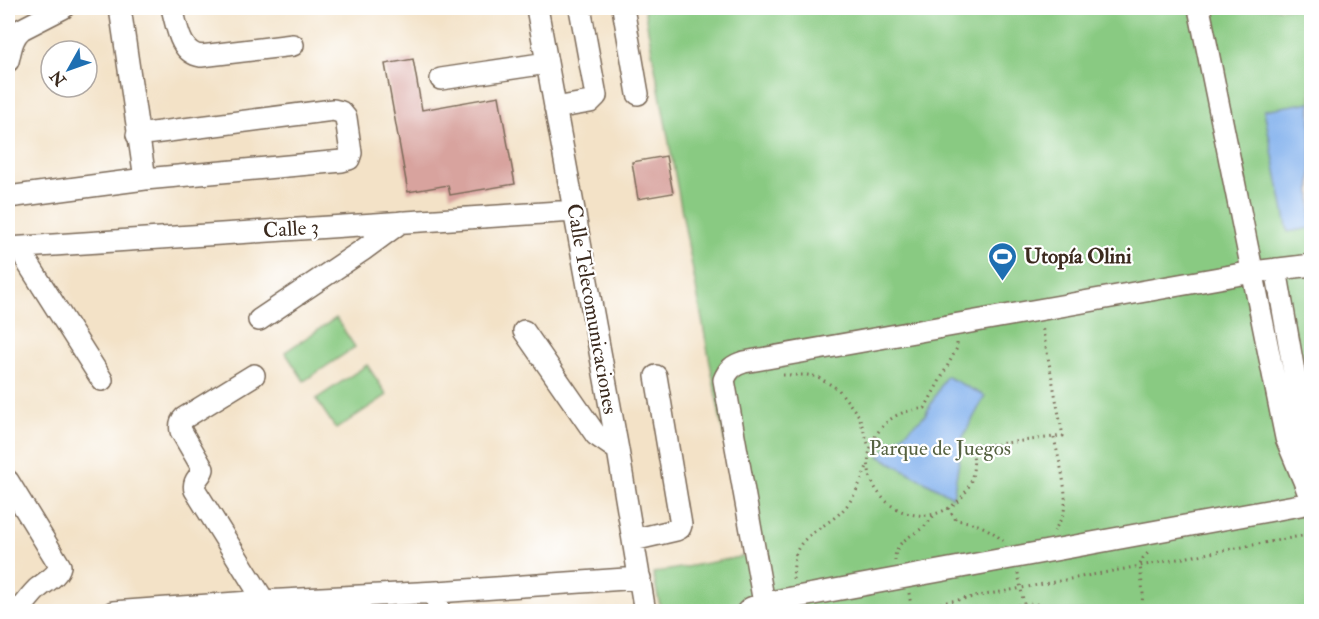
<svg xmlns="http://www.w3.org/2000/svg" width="1319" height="619" viewBox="0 0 1319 619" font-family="'IM FELL Double Pica',serif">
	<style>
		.green { fill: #89ca82; stroke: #627a50; stroke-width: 1.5 }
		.water { fill: #82b1ed; stroke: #5e6e86; stroke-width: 1.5 }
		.building { fill: #d8a39e }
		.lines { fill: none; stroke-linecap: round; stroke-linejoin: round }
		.minor-casing { stroke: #7b6a59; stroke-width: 24 }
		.path { stroke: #7b6a59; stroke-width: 3; stroke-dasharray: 1.5 4.5; stroke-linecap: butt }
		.minor { stroke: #fff; stroke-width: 21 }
		.labels { text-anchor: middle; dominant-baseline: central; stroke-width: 4.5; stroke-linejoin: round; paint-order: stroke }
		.street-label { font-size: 21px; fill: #3b2a1e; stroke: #fff }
		.poi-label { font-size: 21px; font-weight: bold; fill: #3b2a1e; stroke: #fff; text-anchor: start }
		.park-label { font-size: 21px; fill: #566241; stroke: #fff }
	</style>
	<rect width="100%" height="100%" fill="#fff"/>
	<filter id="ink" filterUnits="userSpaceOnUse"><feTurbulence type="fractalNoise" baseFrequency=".0167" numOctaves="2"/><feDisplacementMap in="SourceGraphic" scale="12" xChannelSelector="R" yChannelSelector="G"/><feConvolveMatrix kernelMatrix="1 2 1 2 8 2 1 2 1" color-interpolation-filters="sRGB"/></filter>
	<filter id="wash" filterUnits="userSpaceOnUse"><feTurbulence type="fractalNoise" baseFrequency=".008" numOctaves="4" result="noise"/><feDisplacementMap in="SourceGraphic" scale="24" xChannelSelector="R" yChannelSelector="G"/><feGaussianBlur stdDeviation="1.35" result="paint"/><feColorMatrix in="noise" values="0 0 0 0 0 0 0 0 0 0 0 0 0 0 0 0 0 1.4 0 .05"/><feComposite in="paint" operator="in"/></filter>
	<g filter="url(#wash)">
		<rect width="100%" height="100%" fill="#f3e2c7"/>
		<path class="green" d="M 644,8 L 1311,8 L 1311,611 L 661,611 L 653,573 L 746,556 Z
			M 336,318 L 355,347 L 304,381 L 285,352 Z
			M 367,365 L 387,395 L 336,429 L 316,399 Z"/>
		<path class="water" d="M 1311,102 L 1311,228 L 1288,232 L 1264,110 Z
			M 946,376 L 985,396 L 963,437 L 953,497 L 879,456 L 925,415 Z"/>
		<g id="blocks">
			<path class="building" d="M 413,59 L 422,110 L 499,96 L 515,184 L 450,195 L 448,185 L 408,192 L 385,64 Z
				M 666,156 L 673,193 L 638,199 L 632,162 Z"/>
		</g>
	</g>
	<g filter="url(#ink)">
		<use href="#blocks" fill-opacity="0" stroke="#7b6a59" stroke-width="1.5"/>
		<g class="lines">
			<defs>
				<path id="minor" d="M 120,8 L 145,179
					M 172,8 C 177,25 179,53 201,56 L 293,45
					M 537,8 L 618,450 L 645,612
					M 623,8 L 638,94
					M 1199,8 L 1286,438 L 1304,481 L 1312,503
					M 8,61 C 11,49 12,37 22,29 L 63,8
					M 441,79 L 547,63
					M 555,108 L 590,102 L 596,96 L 580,8
					M 8,197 L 145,179 L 342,161 L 349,159 L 351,153 L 346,118 L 341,112 L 333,110 L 137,135
					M 8,248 L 574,211
					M 20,248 L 29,265 L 102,380
					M 1276,269 L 1307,446 L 1305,477
					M 259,320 L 363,250 L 401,222
					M 524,331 L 596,435 L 618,450
					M 254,375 L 184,418 C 180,422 180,426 181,431 L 203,469 C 201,477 192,480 195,490 L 264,601
					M 8,481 L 60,566 C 58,576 45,582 37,589 C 30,596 24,604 18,612
					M 633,540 L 676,530 L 680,528 L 681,525 L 656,376
					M 437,592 L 438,612
					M 764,603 L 724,380 C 728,370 733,365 744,362 L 1253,272 L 1312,265
					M 113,612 L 264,601 L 437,592 L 640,578
					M 747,612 L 751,608 L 764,603 L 1311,503"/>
			</defs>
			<use href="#minor" class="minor-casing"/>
			<path class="path" d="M 957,343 L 957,348 L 925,408 C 914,410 903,411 894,417 C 885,422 877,432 873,441 C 851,493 914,539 957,502 C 973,488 976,467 972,447 L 1063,436 L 1042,326
				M 783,375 L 807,375 L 818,377 L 838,389 L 859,416 L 869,447
				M 1054,438 C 1058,457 1070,496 1063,514 C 1061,520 1057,526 1054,531
				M 948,508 L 956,520 C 974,522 990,528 1003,541
				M 895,561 C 894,543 908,538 921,529 C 927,525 931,519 935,514
				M 1018,573 L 1024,605
				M 793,579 C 794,569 793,556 799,547 C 807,533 831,523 843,510 C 855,498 861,480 868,464
				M 909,593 L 912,612
				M 893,612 L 1312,534
				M 995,612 C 1019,601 1050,602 1074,612
				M 1141,612 L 1143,594 L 1140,565 L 1143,558 L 1150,551"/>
			<use href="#minor" class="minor"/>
		</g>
	</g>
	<defs>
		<symbol id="stadium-pin" viewBox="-11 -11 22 30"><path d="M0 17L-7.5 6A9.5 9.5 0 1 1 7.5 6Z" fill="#1f6fb2" stroke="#fff"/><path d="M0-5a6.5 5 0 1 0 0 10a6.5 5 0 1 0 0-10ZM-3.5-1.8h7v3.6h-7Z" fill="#fff"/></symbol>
	</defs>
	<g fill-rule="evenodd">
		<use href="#stadium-pin" x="986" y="240" width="33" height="45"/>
	</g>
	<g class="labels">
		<g class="street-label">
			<text transform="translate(291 229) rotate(-4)">Calle 3</text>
			<text transform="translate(592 309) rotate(80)">Calle Telecomunicaciones</text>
		</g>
		<g class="poi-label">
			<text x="1024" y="256">Utopía Olini</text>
		</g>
		<g class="park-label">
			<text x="940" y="448">Parque de Juegos</text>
		</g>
	</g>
	<rect width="1319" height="619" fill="none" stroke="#fff" stroke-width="30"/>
	<g transform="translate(69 69) rotate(230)"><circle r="28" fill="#ffffff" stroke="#b1aaa5" stroke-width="1.5"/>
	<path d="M0-4.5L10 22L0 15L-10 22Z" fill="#1f6fb2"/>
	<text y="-9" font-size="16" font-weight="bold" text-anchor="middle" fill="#3b2a1e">N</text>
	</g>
</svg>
